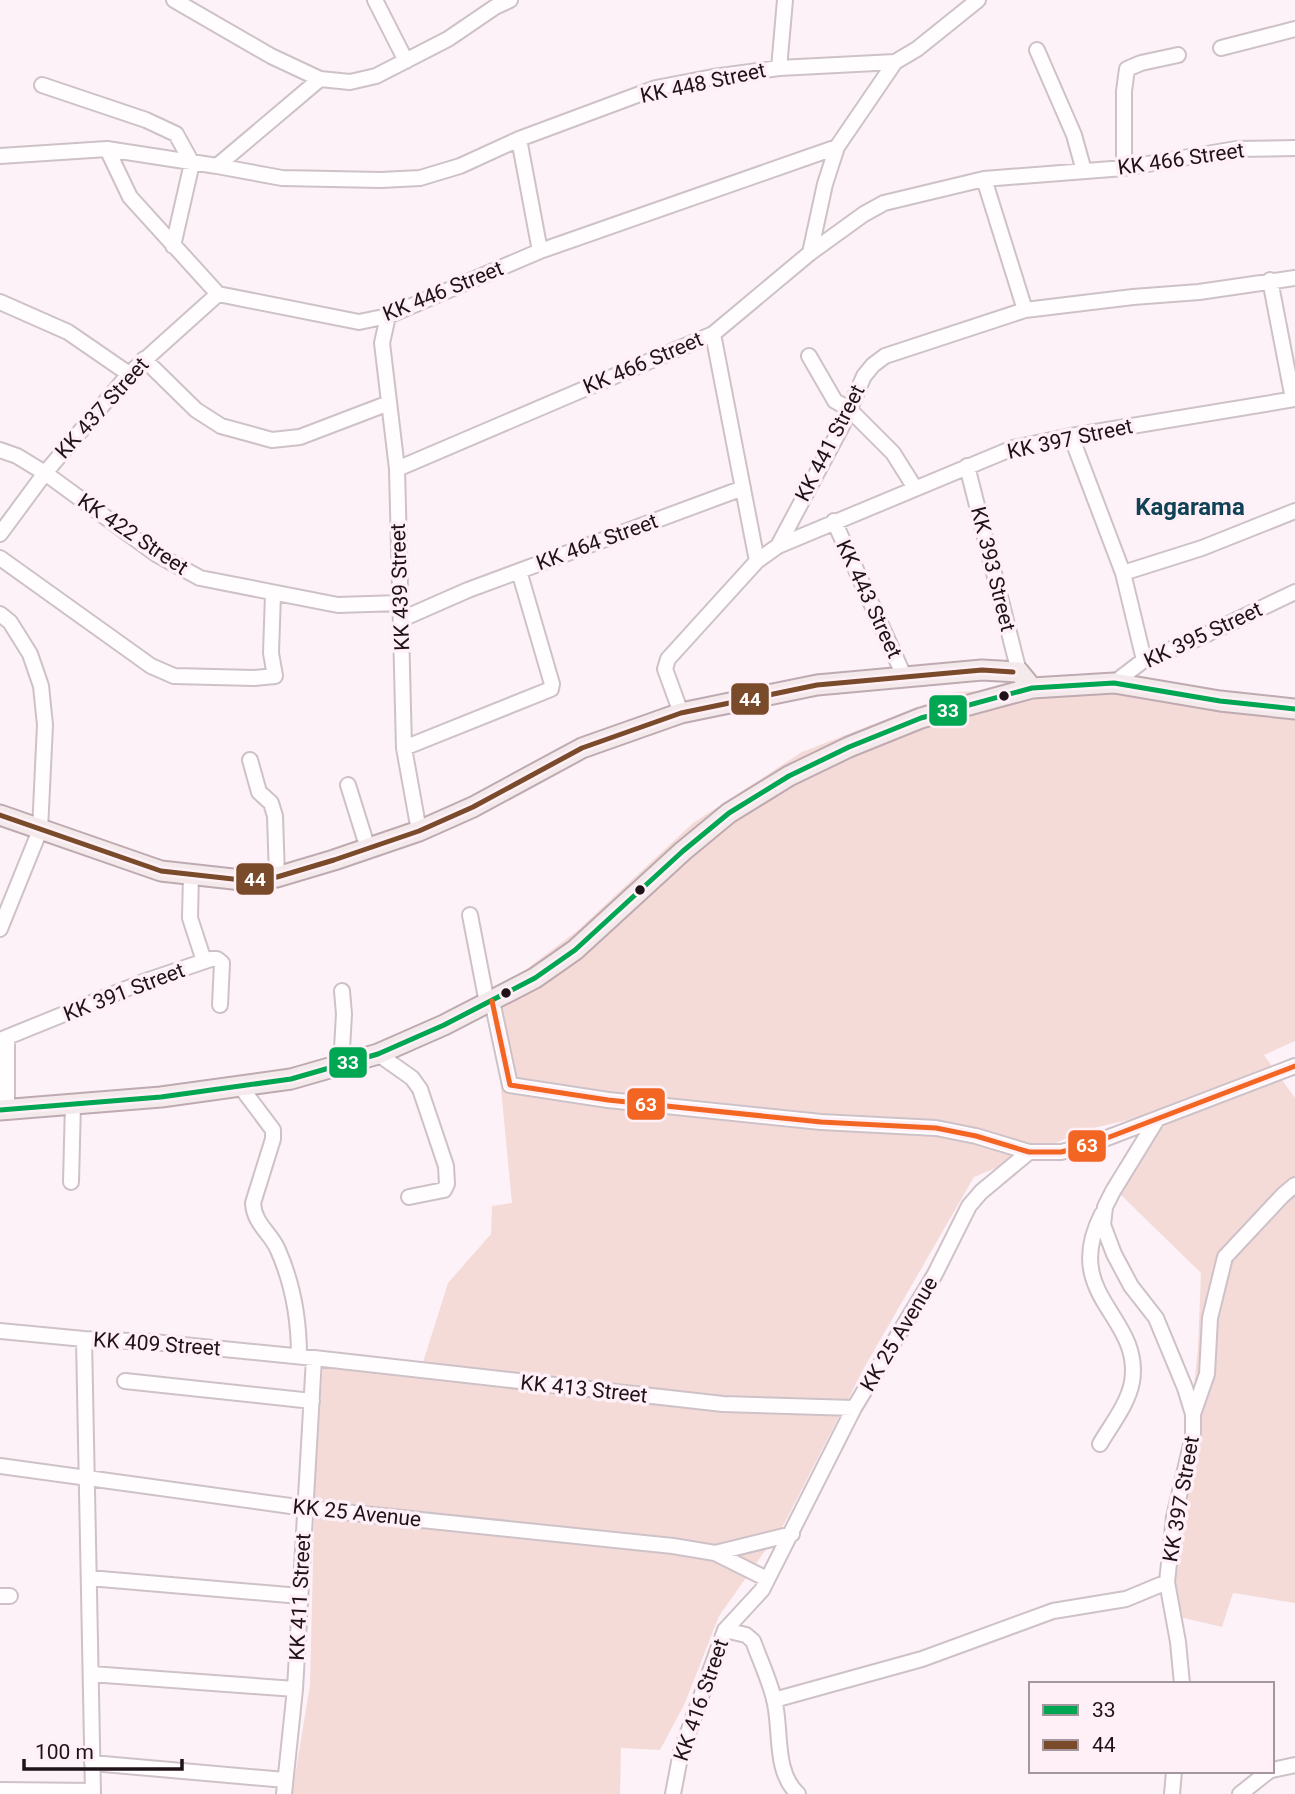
<svg xmlns="http://www.w3.org/2000/svg" width="1295" height="1794" viewBox="0 0 1295 1794" font-family="Roboto,sans-serif">
	<style>
		.green { fill: #f4dbd8 }
		.lines { fill: none; stroke-linecap: round; stroke-linejoin: round }
		.minor-casing { stroke: #cec2c8; stroke-width: 18 }
		.major-casing { stroke: #beaab0; stroke-width: 23 }
		.minor { stroke: #fffdfe; stroke-width: 14 }
		.major { stroke: #f4eaec; stroke-width: 19 }
		.bus-1-casing { stroke: #ffeff7; stroke-width: 10 }
		.bus-2-casing { stroke: #ffeff7; stroke-width: 10 }
		.bus-3-casing { stroke: #ffeff7; stroke-width: 10 }
		.bus-1 { stroke: #00a651; stroke-width: 5 }
		.bus-2 { stroke: #7a4b2a; stroke-width: 5 }
		.bus-3 { stroke: #f26522; stroke-width: 5 }
		.bus-dot { fill: #1f1219; stroke: #ffeff7; stroke-width: 2.5 }
		.labels { text-anchor: middle; dominant-baseline: central; stroke-width: 7; stroke-linejoin: round; paint-order: stroke }
		.street-label { font-size: 21px; fill: #1f1219; stroke: #ffeff7 }
		.quarter-label { font-size: 24px; font-weight: bold; fill: #0f4254; stroke: #ffeff7 }
		.line-badge { stroke: #ffeff7; stroke-width: 2.5 }
		.badge-label { font-size: 19px; text-anchor: middle; font-weight: bold; fill: #fff }
	</style>
	<rect width="100%" height="100%" fill="#fcf2f7"/>
	<path class="green" d="M 1112,686 L 1295,714 L 1295,1041 L 1264,1055 L 1295,1098 L 1295,1603 L 1233,1593 L 1222,1627 L 1180,1617 L 1174,1578 L 1198,1349 L 1201,1273 L 1121,1195 L 1145,1116 L 1089,1129 L 974,1177 L 864,1368 L 784,1524 L 719,1616 L 685,1703 L 660,1750 L 621,1748 L 620,1794 L 292,1794 L 310,1685 L 315,1476 L 323,1363 L 419,1375 L 448,1283 L 491,1234 L 492,1206 L 512,1203 L 492,995 L 577,931 L 693,823 L 802,752 L 956,692 Z"/>
	<g class="lines">
		<defs>
			<path id="minor" d="M 174,0 L 271,56 L 320,79
				M 375,0 L 406,61
				M 1221,48 L 1295,29
				M 1037,50 L 1074,135 L 1084,171
				M 779,68 L 785,0
				M 42,85 L 146,120 L 176,134 L 192,163 L 173,246
				M 519,139 L 540,251
				M 107,149 L 130,197 L 218,294 L 359,322 L 388,316 L 540,251 L 837,147
				M 0,156 L 107,149 L 217,166 L 320,79 L 350,82 L 376,76 L 448,39 L 495,7 L 510,0
				M 217,166 L 282,178 L 381,180 L 420,178 L 460,166 L 519,139 L 656,88 L 713,77 L 779,68 L 895,62
				M 1124,168 L 1124,91 L 1127,69 L 1141,63 L 1178,55
				M 984,179 L 1025,310
				M 810,253 L 825,184 L 837,147 L 895,62 L 917,49 L 978,0
				M 1270,280 L 1293,399
				M 0,302 L 68,332 L 129,374
				M 388,316 L 382,343 L 397,469 L 404,748 L 419,831
				M 713,334 L 757,561
				M 809,356 L 835,401 L 849,409 L 893,453 L 915,488
				M 144,359 L 196,410 L 221,426 L 272,440 L 300,437 L 389,403
				M 1071,436 L 1123,573 L 1144,660
				M 0,450 L 17,456 L 45,473 L 156,554 L 200,578 L 338,605 L 400,603
				M 967,466 L 1019,672
				M 397,469 L 713,334 L 810,253 L 864,214 L 884,203 L 984,179 L 1124,168 L 1236,149 L 1295,148
				M 834,521 L 904,676
				M 0,534 L 45,473 L 129,374 L 218,294
				M 778,546 L 1013,448 L 1071,436 L 1295,399
				M 0,558 L 151,666 L 174,676 L 254,678 L 275,676 L 271,653 L 273,594
				M 1123,573 L 1202,548 L 1295,511
				M 0,614 L 10,622 L 30,654 L 41,686 L 45,725 L 40,830 L 0,929
				M 402,619 L 468,590 L 743,488
				M 1114,683 L 1144,660 L 1199,638 L 1295,592
				M 681,713 L 665,669 L 668,659 L 757,561 L 778,546 L 843,424 L 864,376 L 873,365 L 885,356 L 1025,310 L 1133,297 L 1199,292 L 1295,278
				M 404,748 L 551,689 L 552,684 L 519,571
				M 250,760 L 259,792 L 271,803 L 275,816 L 277,877
				M 348,785 L 368,849
				M 191,874 L 190,918 L 204,961
				M 470,915 L 487,1003
				M 492,1001 L 510,1085 L 608,1100 L 821,1122 L 936,1128 L 976,1136 L 1029,1152 L 1061,1152 L 1086,1146 L 1295,1066
				M 7,1038 L 7,1109
				M 0,1040 L 143,982 L 211,959 L 217,959 L 222,963 L 220,1005
				M 378,1054 L 412,1078 L 420,1089 L 446,1166 L 447,1184 L 444,1190 L 409,1197
				M 341,1066 L 344,1014 L 342,991
				M 240,1086 L 273,1130 L 273,1139 L 253,1203 C 254,1224 271,1233 278,1250 C 293,1284 299,1320 299,1356
				M 1156,1121 L 1113,1191 L 1105,1207 L 1103,1225 L 1114,1254 L 1131,1286 L 1156,1318 L 1185,1388 L 1193,1414 L 1193,1436 L 1174,1517 L 1167,1582 L 1178,1642 L 1182,1684
				M 71,1182 L 73,1103
				M 0,1331 L 84,1339 L 153,1342 L 314,1358 L 723,1404 L 854,1408
				M 84,1339 L 93,1794
				M 125,1381 L 312,1401
				M 1193,1414 L 1207,1374 L 1210,1318 L 1225,1257 L 1283,1195 L 1295,1185
				M 1100,1444 C 1111,1425 1128,1404 1132,1382 C 1143,1316 1060,1296 1102,1214
				M 0,1466 L 305,1508 L 673,1546 L 715,1553 L 767,1579
				M 715,1553 L 792,1534
				M 89,1578 L 300,1596
				M 0,1596 L 10,1596
				M 725,1630 L 746,1635 L 753,1641 C 760,1660 769,1679 774,1699 C 782,1729 773,1771 798,1794
				M 91,1674 L 295,1689
				M 774,1700 L 922,1659 L 1053,1611 L 1126,1599 L 1167,1582
				M 92,1763 L 285,1780
				M 1272,1770 L 1295,1765
				M 0,1790 L 93,1791
				M 284,1794 L 295,1689 L 314,1358
				M 673,1794 L 681,1752 L 725,1630 L 762,1590 L 854,1408 L 935,1274 L 969,1206 L 981,1192 L 1029,1152
				M 1172,1794 L 1174,1771
				M 1240,1794 L 1269,1771"/>
			<path id="major" d="M 0,815 L 161,871 L 242,880 L 277,877 L 334,860 L 419,831 L 473,807 L 582,748 L 681,713 L 817,685 L 982,670 L 1019,672 L 1032,688
				M 0,1110 L 161,1097 L 291,1079 L 378,1054 L 444,1025 L 535,978 L 575,950 L 683,851 L 729,813 L 789,776 L 849,747 L 921,718 L 1032,688 L 1114,683 L 1220,701 L 1295,709"/>
		</defs>
		<use href="#minor" class="minor-casing"/>
		<use href="#major" class="major-casing"/>
		<use href="#minor" class="minor"/>
		<use href="#major" class="major"/>
		<defs>
			<path id="bus-1" d="M 0,1110 L 161,1097 L 291,1079 L 378,1054 L 444,1025 L 535,978 L 575,950 L 683,851 L 729,813 L 789,776 L 849,747 L 921,718 L 1032,688 L 1114,683 L 1220,701 L 1295,709"/>
			<path id="bus-2" d="M 0,815 L 161,871 L 242,880 L 277,877 L 334,860 L 419,831 L 473,807 L 582,748 L 681,713 L 817,685 L 982,670 L 1013,672"/>
			<path id="bus-3" d="M 492,1001 L 510,1085 L 608,1100 L 821,1122 L 936,1128 L 976,1136 L 1029,1152 L 1061,1152 L 1086,1146 L 1295,1066"/>
		</defs>
		<use href="#bus-1" class="bus-1-casing"/>
		<use href="#bus-2" class="bus-2-casing"/>
		<use href="#bus-3" class="bus-3-casing"/>
		<use href="#bus-1" class="bus-1"/>
		<use href="#bus-2" class="bus-2"/>
		<use href="#bus-3" class="bus-3"/>
	</g>
	<g class="bus-dot">
		<circle cx="1004" cy="696" r="6"/>
		<circle cx="640" cy="890" r="6"/>
		<circle cx="506" cy="993" r="6"/>
	</g>
	<g class="labels">
		<g class="street-label">
			<text transform="translate(703 83) rotate(-12)">KK 448 Street</text>
			<text transform="translate(1181 159) rotate(-8)">KK 466 Street</text>
			<text transform="translate(443 291) rotate(-22)">KK 446 Street</text>
			<text transform="translate(643 363) rotate(-23)">KK 466 Street</text>
			<text transform="translate(102 408) rotate(-48)">KK 437 Street</text>
			<text transform="translate(1070 439) rotate(-12)">KK 397 Street</text>
			<text transform="translate(830 443) rotate(-63)">KK 441 Street</text>
			<text transform="translate(133 534) rotate(34)">KK 422 Street</text>
			<text transform="translate(597 542) rotate(-20)">KK 464 Street</text>
			<text transform="translate(993 569) rotate(76)">KK 393 Street</text>
			<text transform="translate(400 587) rotate(-92)">KK 439 Street</text>
			<text transform="translate(869 599) rotate(65)">KK 443 Street</text>
			<text transform="translate(1203 635) rotate(-25)">KK 395 Street</text>
			<text transform="translate(124 992) rotate(-21)">KK 391 Street</text>
			<text transform="translate(899 1334) rotate(-59)">KK 25 Avenue</text>
			<text transform="translate(157 1344) rotate(4)">KK 409 Street</text>
			<text transform="translate(584 1389) rotate(6)">KK 413 Street</text>
			<text transform="translate(1181 1499) rotate(-80)">KK 397 Street</text>
			<text transform="translate(357 1513) rotate(6)">KK 25 Avenue</text>
			<text transform="translate(300 1597) rotate(-87)">KK 411 Street</text>
			<text transform="translate(701 1700) rotate(-71)">KK 416 Street</text>
		</g>
		<g class="quarter-label">
			<text x="1190" y="507">Kagarama</text>
		</g>
	</g>
	<g class="line-badge">
		<rect x="730" y="682" width="40" height="34" rx="7" fill="#7a4b2a"/>
		<rect x="928" y="694" width="40" height="33" rx="7" fill="#00a651"/>
		<rect x="235" y="862" width="40" height="34" rx="7" fill="#7a4b2a"/>
		<rect x="328" y="1046" width="40" height="33" rx="7" fill="#00a651"/>
		<rect x="626" y="1087" width="40" height="34" rx="7" fill="#f26522"/>
		<rect x="1067" y="1129" width="40" height="34" rx="7" fill="#f26522"/>
	</g>
	<g class="badge-label">
		<text x="750" y="706">44</text>
		<text x="948" y="717">33</text>
		<text x="255" y="886">44</text>
		<text x="348" y="1069">33</text>
		<text x="646" y="1111">63</text>
		<text x="1087" y="1152">63</text>
	</g>
	<rect x="1029" y="1682" width="245" height="91" fill="#ffeff7" stroke="#a5979e" stroke-width="2"/>
	<rect x="1043" y="1705" width="35" height="10" fill="#00a651" stroke="#a5979e" stroke-width="2"/>
	<text x="1092" y="1717" font-size="21" fill="#1f1219">33</text>
	<rect x="1043" y="1740" width="35" height="10" fill="#7a4b2a" stroke="#a5979e" stroke-width="2"/>
	<text x="1092" y="1752" font-size="21" fill="#1f1219">44</text>
	<path d="M24 1759v10h158v-10" fill="none" stroke="#1f1219" stroke-width="3.5"/>
	<text x="35" y="1759" font-size="21" fill="#1f1219" stroke="#ffeff7" stroke-width="5" paint-order="stroke">100 m</text>
</svg>
